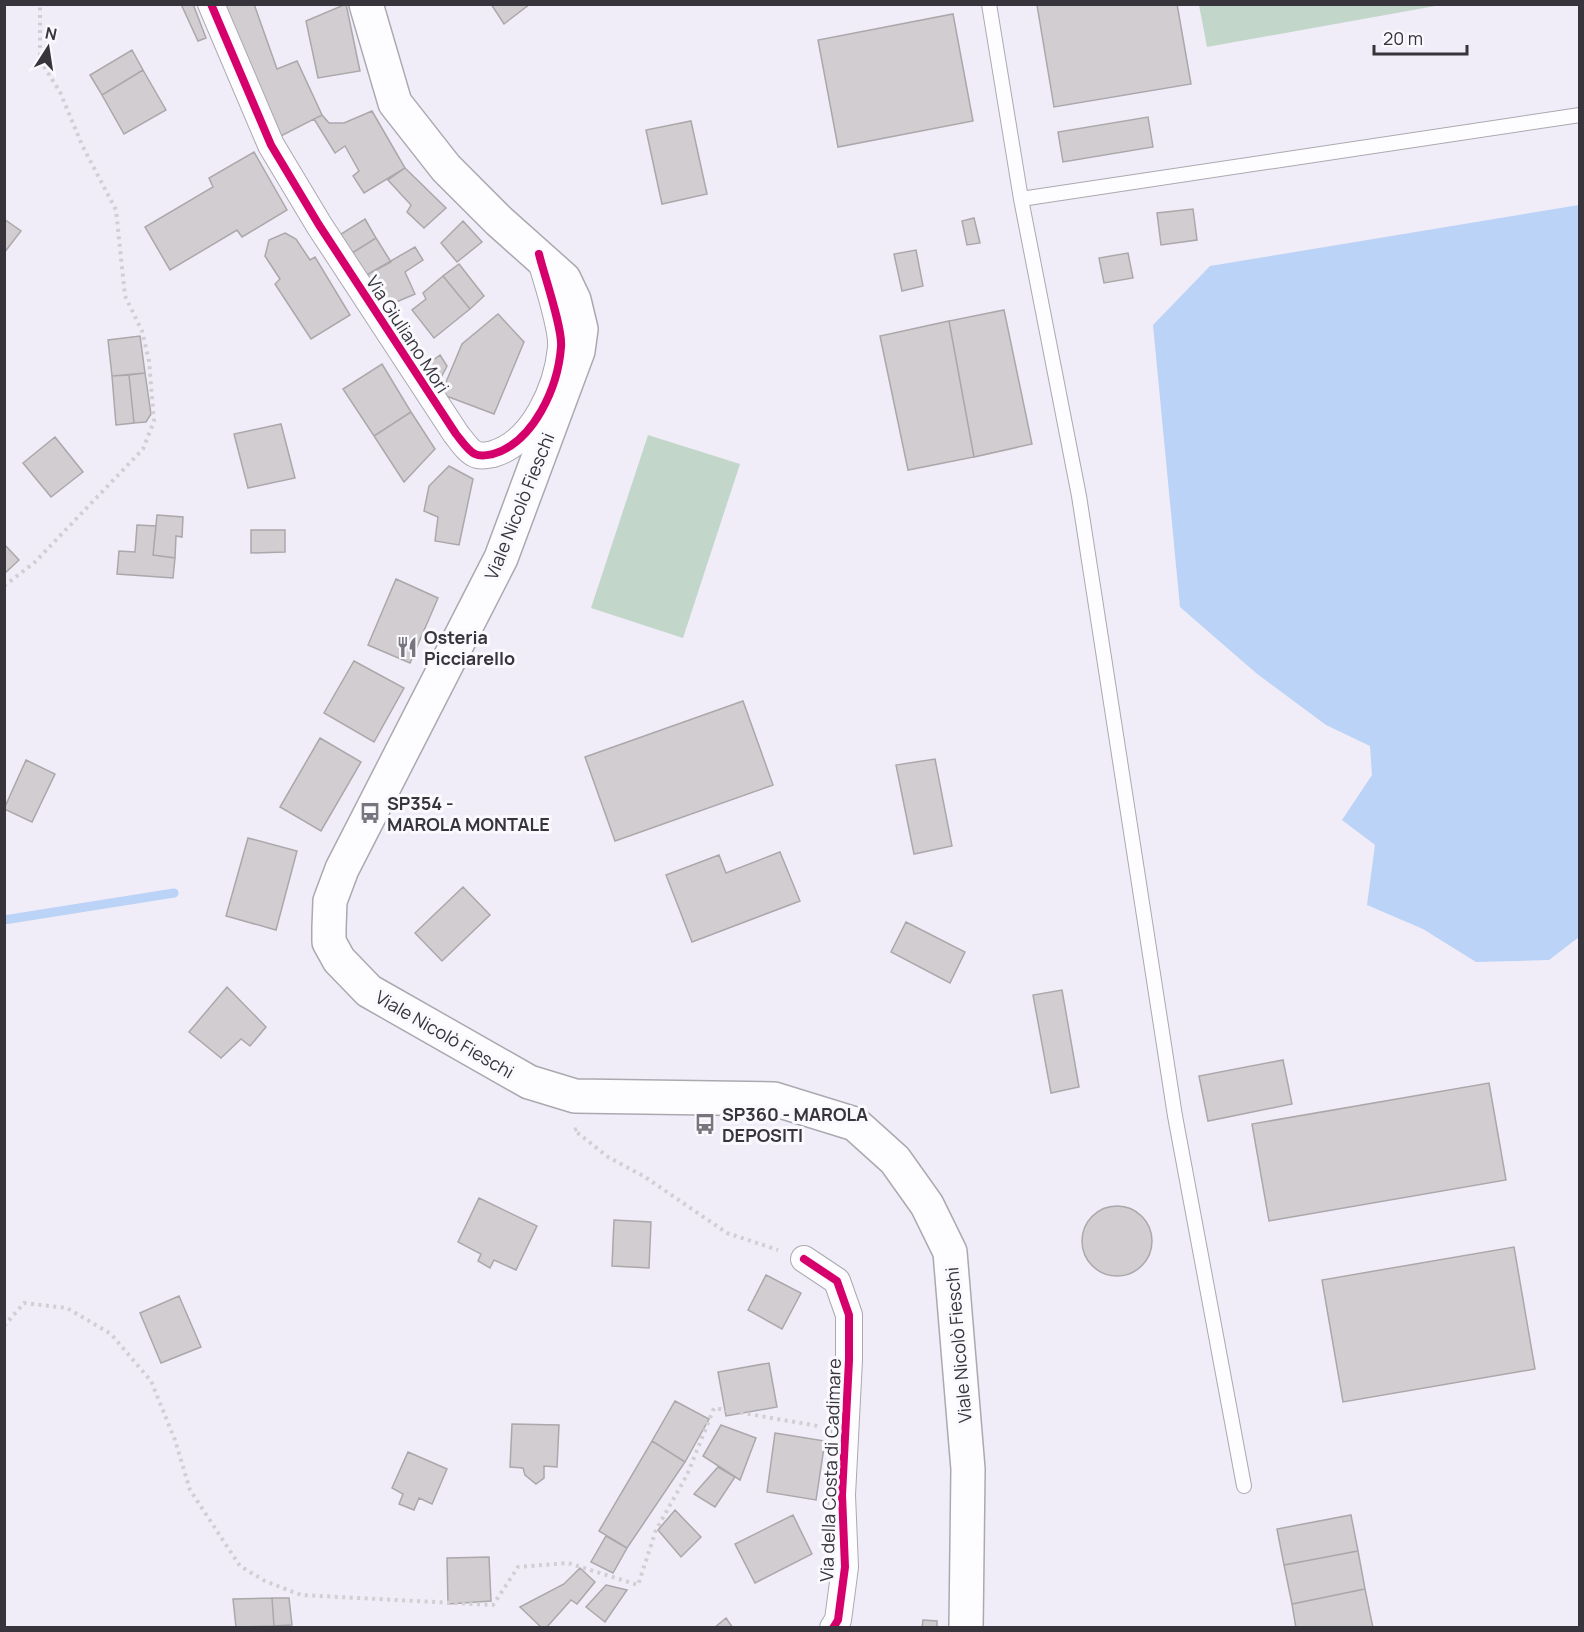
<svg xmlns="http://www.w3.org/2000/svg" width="1584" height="1632" viewBox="0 0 1584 1632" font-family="Manrope,sans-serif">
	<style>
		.green { fill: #c3d6ca }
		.water { fill: #bbd3f6 }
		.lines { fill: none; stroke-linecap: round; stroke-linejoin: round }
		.stream { stroke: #bbd3f6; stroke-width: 9 }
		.building { fill: #d2cdd0; stroke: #aba7aa; stroke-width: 1.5 }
		.service-casing { stroke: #aba9b0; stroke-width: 16 }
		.minor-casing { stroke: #aba9b0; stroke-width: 28 }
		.secondary-casing { stroke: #aba9b0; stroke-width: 36 }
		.path { stroke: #d1cfd3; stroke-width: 4; stroke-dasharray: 3 4.5; stroke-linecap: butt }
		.service { stroke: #fdfcfe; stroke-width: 14 }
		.minor { stroke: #fdfcfe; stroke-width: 26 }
		.secondary { stroke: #fdfcfe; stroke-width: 33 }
		.cycleway-casing { stroke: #faf9fd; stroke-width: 11 }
		.cycleway { stroke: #d6006c; stroke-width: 8 }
		.labels { text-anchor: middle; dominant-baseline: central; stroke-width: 6; stroke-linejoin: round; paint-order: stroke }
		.street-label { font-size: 18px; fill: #37343c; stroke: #faf9fd }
		.poi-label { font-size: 18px; font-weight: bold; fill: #37343c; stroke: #faf9fd; text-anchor: start }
	</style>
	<rect width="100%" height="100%" fill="#f0edf8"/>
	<path class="green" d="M 1199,5 L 1199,4 L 1441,5 L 1207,47 Z
		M 648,435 L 740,464 L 683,638 L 591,608 Z"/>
	<path class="water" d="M 1579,205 L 1579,937 L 1549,960 L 1476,962 L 1423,929 L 1367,905 L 1375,845 L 1342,820 L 1372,775 L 1370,746 L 1326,725 L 1256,673 L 1180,607 L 1153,325 L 1210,266 Z"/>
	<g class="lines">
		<path class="stream" d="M 4,920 L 174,893"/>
	</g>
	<path class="building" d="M 181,4 L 193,4 L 206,38 L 198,41 Z
		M 220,4 L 254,4 L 277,69 L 297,61 L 322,115 L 277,138 Z
		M 346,4 L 360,71 L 318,78 L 306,21 Z
		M 491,4 L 530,4 L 504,24 Z
		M 1177,4 L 1191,84 L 1054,107 L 1037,5 Z
		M 953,14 L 973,121 L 838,147 L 818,40 Z
		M 132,50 L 143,70 L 102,95 L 90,75 Z
		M 143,70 L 166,110 L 124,134 L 102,95 Z
		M 372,111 L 405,168 L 364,193 L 353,176 L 359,171 L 345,146 L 335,153 L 314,119 L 322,115 L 329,123 L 344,123 Z
		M 1148,117 L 1153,147 L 1063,162 L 1058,132 Z
		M 691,121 L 707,194 L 662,204 L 646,130 Z
		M 254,152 L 287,210 L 242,237 L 237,230 L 170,270 L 145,227 L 213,187 L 209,178 Z
		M 405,168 L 446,208 L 424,228 L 407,212 L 411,205 L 388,180 Z
		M 1193,209 L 1197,240 L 1161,245 L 1157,213 Z
		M 974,218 L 980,243 L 967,245 L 962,221 Z
		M 4,219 L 21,231 L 4,253 Z
		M 365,219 L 376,238 L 349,255 L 338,236 Z
		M 463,221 L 482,242 L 457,262 L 441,243 Z
		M 285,233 L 296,239 L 310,260 L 315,257 L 350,315 L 311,339 L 275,284 L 280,279 L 265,256 L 269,240 Z
		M 376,238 L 391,262 L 363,277 L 349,255 Z
		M 415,247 L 423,260 L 405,272 L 415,294 L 382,308 L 363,277 Z
		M 916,250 L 923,286 L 902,291 L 894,254 Z
		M 1128,253 L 1133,278 L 1104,283 L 1099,258 Z
		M 459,264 L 484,296 L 470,309 L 443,276 Z
		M 443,276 L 470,309 L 434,338 L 412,310 L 426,299 L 423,293 Z
		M 1004,310 L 1032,444 L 974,457 L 949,321 Z
		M 498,314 L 524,342 L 494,414 L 441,394 L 462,344 Z
		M 949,321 L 974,457 L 908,470 L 880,336 Z
		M 140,336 L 145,373 L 112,376 L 108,340 Z
		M 440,355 L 447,366 L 432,395 L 419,371 Z
		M 382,364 L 411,412 L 374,436 L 343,389 Z
		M 145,373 L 151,414 L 146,422 L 134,423 L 129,375 Z
		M 129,375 L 134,423 L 116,425 L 112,376 Z
		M 411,412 L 435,449 L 404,482 L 374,436 Z
		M 281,424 L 295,478 L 248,488 L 234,434 Z
		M 55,437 L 83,472 L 51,497 L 23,463 Z
		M 449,466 L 473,479 L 459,545 L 435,541 L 438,517 L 424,511 L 429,486 Z
		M 157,515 L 183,517 L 182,537 L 176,536 L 175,558 L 153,555 Z
		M 137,525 L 156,526 L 153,555 L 175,558 L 173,578 L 117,574 L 119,551 L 135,552 Z
		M 251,530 L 285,530 L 285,552 L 251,553 Z
		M 4,544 L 19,560 L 4,574 Z
		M 396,579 L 438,598 L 410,663 L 368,645 Z
		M 354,661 L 404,688 L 374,742 L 324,713 Z
		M 743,701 L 773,785 L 615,841 L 585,757 Z
		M 320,738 L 361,762 L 321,831 L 280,807 Z
		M 935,759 L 952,846 L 914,854 L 896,765 Z
		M 26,760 L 55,774 L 32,822 L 4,809 Z
		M 248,838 L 297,851 L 276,930 L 226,916 Z
		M 780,852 L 800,901 L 692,942 L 666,875 L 719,855 L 726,873 Z
		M 463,887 L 490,915 L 442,961 L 415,933 Z
		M 906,922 L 965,952 L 950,983 L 891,952 Z
		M 227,987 L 266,1027 L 250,1046 L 241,1039 L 221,1058 L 189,1032 Z
		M 1062,990 L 1079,1087 L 1051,1093 L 1033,995 Z
		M 1283,1060 L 1292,1104 L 1208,1121 L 1199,1076 Z
		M 1489,1083 L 1506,1180 L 1269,1221 L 1252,1124 Z
		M 479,1198 L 537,1226 L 516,1270 L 494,1260 L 490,1268 L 478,1261 L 481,1254 L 458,1242 Z
		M1082 1241a35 35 0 1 1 70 0a35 35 0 1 1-70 0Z
		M 614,1220 L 651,1222 L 649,1268 L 612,1266 Z
		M 1514,1247 L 1535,1369 L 1343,1402 L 1322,1280 Z
		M 766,1275 L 801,1293 L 782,1329 L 748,1310 Z
		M 179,1296 L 201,1347 L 161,1363 L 140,1313 Z
		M 769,1363 L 777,1407 L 726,1416 L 718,1372 Z
		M 675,1401 L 709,1419 L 685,1462 L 652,1441 Z
		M 512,1424 L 559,1425 L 557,1467 L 544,1466 L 544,1478 L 536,1484 L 525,1475 L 523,1468 L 510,1467 Z
		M 721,1425 L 756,1438 L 740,1480 L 703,1456 Z
		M 775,1433 L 825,1441 L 816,1500 L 767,1492 Z
		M 652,1441 L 685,1462 L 627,1548 L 599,1531 Z
		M 408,1452 L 447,1469 L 432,1504 L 419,1498 L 414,1510 L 399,1504 L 403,1494 L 392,1488 Z
		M 718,1467 L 735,1477 L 715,1507 L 694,1494 Z
		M 675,1510 L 701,1537 L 681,1557 L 658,1530 Z
		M 793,1515 L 812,1554 L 755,1583 L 735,1544 Z
		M 1351,1515 L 1358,1551 L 1284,1565 L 1277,1529 Z
		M 606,1536 L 627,1548 L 613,1573 L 591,1562 Z
		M 1358,1551 L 1365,1589 L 1292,1604 L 1284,1565 Z
		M 489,1557 L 491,1601 L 448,1604 L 447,1558 Z
		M 580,1568 L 595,1582 L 577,1604 L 571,1600 L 546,1628 L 542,1628 L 520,1607 L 564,1584 Z
		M 606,1585 L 627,1590 L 605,1622 L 586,1607 Z
		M 1365,1589 L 1373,1628 L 1296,1628 L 1292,1604 Z
		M 272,1598 L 289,1598 L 292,1625 L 274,1626 Z
		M 272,1598 L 274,1626 L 236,1627 L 233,1599 Z
		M 726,1618 L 733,1628 L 714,1628 Z
		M 923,1620 L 937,1621 L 937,1628 L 922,1628 Z"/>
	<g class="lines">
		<defs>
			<path id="service" d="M 989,4 L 1021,199 L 1079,496 L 1175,1116 L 1244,1486
				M 1021,199 L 1580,115"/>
			<path id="minor" d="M 211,4 L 271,145 L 319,225 L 456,434 C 461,440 468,451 475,454 C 481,457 488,455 493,454 C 534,442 557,387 561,348 C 563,327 545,276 539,254
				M 804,1259 L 837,1281 L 849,1315 L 849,1360 L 842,1495 L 845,1567 L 838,1620 L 833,1628"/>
			<path id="secondary" d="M 366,4 L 395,103 L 446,168 L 499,221 L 564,279 L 574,300 L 581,329 L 578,351 L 501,558 L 342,869 L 330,901 L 329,928 L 329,942 L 339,960 L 369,991 L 529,1082 L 575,1096 L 774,1099 L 855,1124 L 895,1160 L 927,1205 L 950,1252 L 968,1469 L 966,1628"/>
		</defs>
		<use href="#service" class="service-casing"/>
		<use href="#minor" class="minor-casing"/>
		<use href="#secondary" class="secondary-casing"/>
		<path class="path" d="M 4,586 L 35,562 L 143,449 L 154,421 L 149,361 L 142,331 L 125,296 L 116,210 L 82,145 L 60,92 L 40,60 L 40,4
			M 577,1129 L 574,1130 L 608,1157 L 645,1177 L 727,1233 L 778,1250
			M 4,1326 L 24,1303 L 67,1308 L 111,1334 L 151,1381 L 175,1440 L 190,1490 L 240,1566 L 265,1581 L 301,1595 L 493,1605 L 518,1567 L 568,1563 L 638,1585 L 656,1530 L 687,1475 L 714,1408 L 818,1426"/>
		<use href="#service" class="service"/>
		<use href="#minor" class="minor"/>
		<use href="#secondary" class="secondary"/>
		<defs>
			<path id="cycleway" d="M 211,4 L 271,145 L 319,225 L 456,434 C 461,440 468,451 475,454 C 481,457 488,455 493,454 C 534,442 558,387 561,347 C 563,329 544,275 539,254
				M 804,1259 L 837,1281 L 849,1315 L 849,1360 L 842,1495 L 845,1567 L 838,1620 L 833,1628"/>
		</defs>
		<use href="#cycleway" class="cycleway-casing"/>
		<use href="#cycleway" class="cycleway"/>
	</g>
	<defs>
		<symbol id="restaurant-bare" viewBox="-9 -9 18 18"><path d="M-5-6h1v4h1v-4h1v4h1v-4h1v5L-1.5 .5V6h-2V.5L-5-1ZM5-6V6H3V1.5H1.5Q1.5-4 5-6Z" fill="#78757e" stroke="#faf9fd" stroke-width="2.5" paint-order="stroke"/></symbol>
		<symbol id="bus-bare" viewBox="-9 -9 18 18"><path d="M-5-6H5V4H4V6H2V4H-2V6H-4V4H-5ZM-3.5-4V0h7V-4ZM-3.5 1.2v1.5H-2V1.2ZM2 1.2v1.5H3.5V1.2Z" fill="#78757e" stroke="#faf9fd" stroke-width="2.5" paint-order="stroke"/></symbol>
	</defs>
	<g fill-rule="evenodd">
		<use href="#restaurant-bare" x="392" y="632" width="30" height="30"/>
		<use href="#bus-bare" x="355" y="798" width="30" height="30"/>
		<use href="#bus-bare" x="690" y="1109" width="30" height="30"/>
	</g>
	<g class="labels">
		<g class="street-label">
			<text transform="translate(408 334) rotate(57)">Via Giuliano Mori</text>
			<text transform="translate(519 506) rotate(-68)">Viale Nicolò Fieschi</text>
			<text transform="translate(445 1034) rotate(30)">Viale Nicolò Fieschi</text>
			<text transform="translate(958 1345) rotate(-95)">Viale Nicolò Fieschi</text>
			<text transform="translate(830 1470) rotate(-88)">Via della Costa di Cadimare</text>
		</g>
		<g class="poi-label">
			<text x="424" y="637">Osteria<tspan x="424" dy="21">Picciarello</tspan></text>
			<text x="387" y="803">SP354 -<tspan x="387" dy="21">MAROLA MONTALE</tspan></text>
			<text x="722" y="1114">SP360 - MAROLA<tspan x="722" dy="21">DEPOSITI</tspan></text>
		</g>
	</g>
	<rect width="1584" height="1632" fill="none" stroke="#37343c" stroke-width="12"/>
	<g transform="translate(48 48) rotate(12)" stroke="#faf9fd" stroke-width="4.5" paint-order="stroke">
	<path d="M0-4.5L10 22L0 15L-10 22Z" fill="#37343c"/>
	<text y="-9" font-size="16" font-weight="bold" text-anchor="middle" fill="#37343c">N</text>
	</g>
	<path d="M1374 45v9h93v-9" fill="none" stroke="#37343c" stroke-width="3"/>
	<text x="1383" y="45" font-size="18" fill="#37343c" stroke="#faf9fd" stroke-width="4.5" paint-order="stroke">20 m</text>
</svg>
